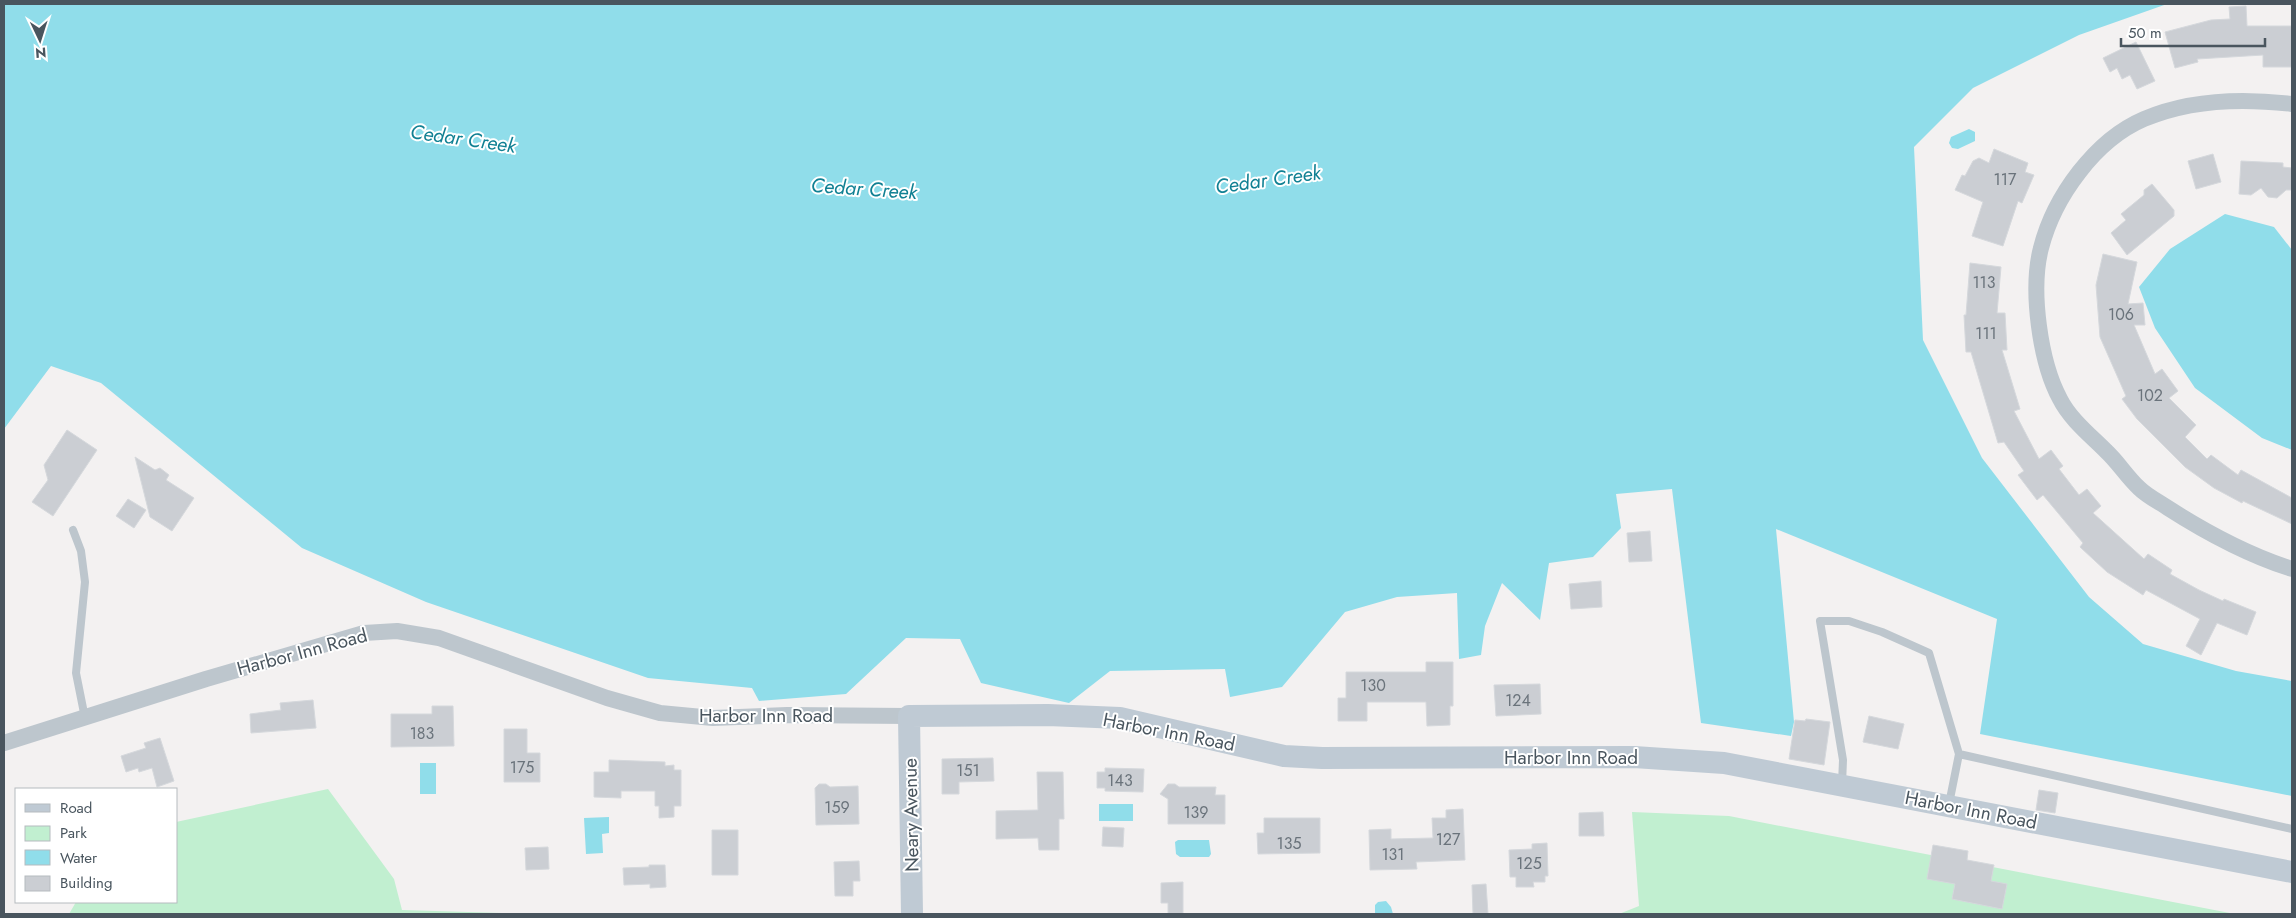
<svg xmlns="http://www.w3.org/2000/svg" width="2296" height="918" viewBox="0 0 2296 918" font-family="Jost,sans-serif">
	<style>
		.green { fill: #c1efd0 }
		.water { fill: #90ddea }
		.building { fill: #cbced3; stroke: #d5d8dc }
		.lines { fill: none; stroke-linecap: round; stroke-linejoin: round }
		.service { stroke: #bdc6cd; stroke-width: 8 }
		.minor { stroke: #bdc6cd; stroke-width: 16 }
		.secondary { stroke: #bfcad4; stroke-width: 22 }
		.labels { text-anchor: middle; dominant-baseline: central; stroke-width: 4; stroke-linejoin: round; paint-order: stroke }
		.number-label { font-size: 16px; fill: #6a737b }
		.street-label { font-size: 19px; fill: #49555e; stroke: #fff }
		.water-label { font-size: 20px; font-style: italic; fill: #108093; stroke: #fff }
	</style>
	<rect width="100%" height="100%" fill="#f3f1f1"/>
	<path class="green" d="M 328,789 L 394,879 L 402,910 L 532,914 L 69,914 L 76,902 L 176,902 L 176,822 Z
		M 1632,812 L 1729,816 L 2235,914 L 1619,914 L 1639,906 Z"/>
	<path class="water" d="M 4,4 L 2167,4 L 2079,35 L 1973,88 L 1914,147 L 1923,340 L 1982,458 L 2089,597 L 2143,644 L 2236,671 L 2292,681 L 2292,796 L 1980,734 L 1997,619 L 1776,529 L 1794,722 L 1791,736 L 1701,723 L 1672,489 L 1616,494 L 1621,528 L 1593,557 L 1549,563 L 1540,620 L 1502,583 L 1485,626 L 1481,655 L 1459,659 L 1457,593 L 1397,597 L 1345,612 L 1282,687 L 1230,697 L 1225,669 L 1110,671 L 1069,703 L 981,683 L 960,639 L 906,638 L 846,694 L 759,701 L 752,688 L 648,678 L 426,602 L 302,548 L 101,383 L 51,366 L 4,429 Z
		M 1969,129 L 1975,132 L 1975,141 L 1958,149 L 1952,148 L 1949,143 L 1951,137 Z
		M 2225,214 L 2274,227 L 2292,250 L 2292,450 L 2262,438 L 2195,388 L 2155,328 L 2139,287 L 2170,249 Z
		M 420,763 L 436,763 L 436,794 L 420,794 Z
		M 1099,804 L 1133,804 L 1133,821 L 1099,821 Z
		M 609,817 L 609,833 L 602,834 L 603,853 L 586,854 L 584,818 Z
		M 1178,840 L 1209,840 L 1211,854 L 1209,857 L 1180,857 L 1176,854 L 1175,842 Z
		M 1386,901 L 1391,907 L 1393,914 L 1375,914 L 1375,905 L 1378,902 Z"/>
	<path class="building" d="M 2246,6 L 2247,26 L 2292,26 L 2292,67 L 2263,67 L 2263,55 L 2197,59 L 2198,62 L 2175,68 L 2165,32 L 2211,20 L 2230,19 L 2229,7 Z
		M 2136,42 L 2155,81 L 2137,89 L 2130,75 L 2122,79 L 2117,68 L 2110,72 L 2103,58 Z
		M 1994,149 L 2028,163 L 2025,172 L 2034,175 L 2022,203 L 2018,201 L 2003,246 L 1972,236 L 1983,202 L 1955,190 L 1962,175 L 1965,176 L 1973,161 L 1979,158 L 1989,163 Z
		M 2213,154 L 2221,182 L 2196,189 L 2188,161 Z
		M 2241,161 L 2283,163 L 2283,167 L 2292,168 L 2292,190 L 2286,190 L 2277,198 L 2268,197 L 2261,188 L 2251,195 L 2239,194 Z
		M 2152,184 L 2174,210 L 2174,216 L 2127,255 L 2111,233 L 2126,220 L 2121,214 L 2144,195 L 2144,190 Z
		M 2103,254 L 2137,262 L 2128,304 L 2143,303 L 2145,325 L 2134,325 L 2155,374 L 2162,369 L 2178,391 L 2169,398 L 2196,425 L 2185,437 L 2207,459 L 2211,455 L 2238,475 L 2241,470 L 2292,498 L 2292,524 L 2243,501 L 2242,503 L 2214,488 L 2185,467 L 2137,419 L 2122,399 L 2126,396 L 2100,337 L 2096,285 Z
		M 1970,263 L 2001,267 L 1997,313 L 2005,313 L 2007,350 L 2002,350 L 2020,409 L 2014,411 L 2039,459 L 2051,450 L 2063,466 L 2059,469 L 2079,495 L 2087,489 L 2101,506 L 2093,513 L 2144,559 L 2148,554 L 2172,570 L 2170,574 L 2199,590 L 2223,601 L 2224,599 L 2256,612 L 2247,635 L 2217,623 L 2201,655 L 2186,646 L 2200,619 L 2146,590 L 2143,595 L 2107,572 L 2080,547 L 2083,543 L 2043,495 L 2037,500 L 2018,475 L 2024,471 L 2004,442 L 1998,443 L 1971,352 L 1966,352 L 1964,315 L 1966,315 Z
		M 67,430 L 97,450 L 53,516 L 32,502 L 48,480 L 44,465 Z
		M 135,457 L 155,470 L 160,468 L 169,475 L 166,480 L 194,498 L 172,531 L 150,517 Z
		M 128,499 L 146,510 L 134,528 L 116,516 Z
		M 1650,531 L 1652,561 L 1629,562 L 1627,533 Z
		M 1601,581 L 1602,607 L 1571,609 L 1569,584 Z
		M 1426,662 L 1453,662 L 1453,706 L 1450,706 L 1450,725 L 1427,726 L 1426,702 L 1367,702 L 1367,721 L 1338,721 L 1338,698 L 1346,698 L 1346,672 L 1426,672 Z
		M 1540,684 L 1541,714 L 1496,716 L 1494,685 Z
		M 313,700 L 316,728 L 251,733 L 250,714 L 281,710 L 280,703 Z
		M 432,706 L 453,706 L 454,746 L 391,747 L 391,714 L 432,714 Z
		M 1869,716 L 1904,724 L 1898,749 L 1863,742 Z
		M 1806,719 L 1830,722 L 1824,765 L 1789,759 L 1795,720 L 1805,721 Z
		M 504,729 L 527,729 L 527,753 L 540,753 L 540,782 L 504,782 Z
		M 160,738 L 174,781 L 157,787 L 152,768 L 139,772 L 138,768 L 126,772 L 121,756 L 146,748 L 144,743 Z
		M 993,758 L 994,781 L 959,782 L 959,794 L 942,794 L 942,759 Z
		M 609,760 L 665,762 L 665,766 L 674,765 L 674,770 L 681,770 L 681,806 L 674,806 L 674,817 L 659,818 L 659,806 L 655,806 L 655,791 L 621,791 L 621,798 L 594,797 L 594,772 L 609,772 Z
		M 1105,768 L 1144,769 L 1143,792 L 1105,791 L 1105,788 L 1097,788 L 1097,772 L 1105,772 Z
		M 1037,772 L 1063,772 L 1064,819 L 1059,819 L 1059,850 L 1039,850 L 1038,838 L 996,839 L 996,811 L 1038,810 Z
		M 819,784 L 826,784 L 830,787 L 858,786 L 859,824 L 816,825 L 815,788 Z
		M 1168,784 L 1175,784 L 1179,787 L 1216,787 L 1215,795 L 1225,795 L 1225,824 L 1168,824 L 1168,799 L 1160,794 Z
		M 2039,790 L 2058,793 L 2055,813 L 2036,810 Z
		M 1463,809 L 1465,860 L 1416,862 L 1417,869 L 1370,870 L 1369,830 L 1391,829 L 1391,839 L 1433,838 L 1432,818 L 1446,818 L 1446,810 Z
		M 1603,812 L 1604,836 L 1579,836 L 1579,813 Z
		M 1264,818 L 1320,818 L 1320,853 L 1258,854 L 1257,833 L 1264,833 Z
		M 1103,827 L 1124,828 L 1123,847 L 1102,846 Z
		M 712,830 L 738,830 L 738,875 L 712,875 Z
		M 1547,843 L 1548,876 L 1545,876 L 1545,882 L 1533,882 L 1534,887 L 1516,887 L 1516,877 L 1510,877 L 1509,850 L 1532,849 L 1532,844 Z
		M 1933,845 L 1968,851 L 1967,860 L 1994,865 L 1991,881 L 2007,884 L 2002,909 L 1952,899 L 1955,884 L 1927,879 Z
		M 548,847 L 549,869 L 526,870 L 525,848 Z
		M 859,861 L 860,881 L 853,881 L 853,896 L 835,896 L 834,862 Z
		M 649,865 L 665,865 L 666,887 L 650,888 L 650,884 L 624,885 L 623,868 L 649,867 Z
		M 1183,882 L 1183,914 L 1168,914 L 1168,903 L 1161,903 L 1161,883 Z
		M 1486,884 L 1488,914 L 1473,914 L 1472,885 Z"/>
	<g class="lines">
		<path class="service" d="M 73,530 L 81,551 L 85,582 L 76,673 L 85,718
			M 1842,784 L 1843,760 L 1820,621 L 1849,621 L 1882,632 L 1929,653 L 1959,754
			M 1949,804 L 1959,754 L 2292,829"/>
		<path class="minor" d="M 2292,104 C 2242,98 2191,99 2144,119 C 2095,140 2054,197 2041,248 C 2030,290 2040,362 2060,399 C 2070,419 2090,435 2106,451 C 2118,462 2127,477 2139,488 C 2147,496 2159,502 2168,508 C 2207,533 2248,555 2292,569
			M 4,743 L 206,679 L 364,633 L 397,631 L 439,638 L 607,698 L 660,713 L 713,718 L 787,715 L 909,716"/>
		<path class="secondary" d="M 912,914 L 909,716 L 1048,715 L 1120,718 L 1284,756 L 1322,758 L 1634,757 L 1724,763 L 2292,872"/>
	</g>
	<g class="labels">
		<g class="number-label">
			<text x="2005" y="179">117</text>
			<text x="1984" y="282">113</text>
			<text x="2121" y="314">106</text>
			<text x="1986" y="333">111</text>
			<text x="2150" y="395">102</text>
			<text x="1373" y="685">130</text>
			<text x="1518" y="700">124</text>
			<text x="422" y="733">183</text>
			<text x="522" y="767">175</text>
			<text x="968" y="770">151</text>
			<text x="1120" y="780">143</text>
			<text x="837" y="807">159</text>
			<text x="1196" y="812">139</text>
			<text x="1448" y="839">127</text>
			<text x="1289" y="843">135</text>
			<text x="1393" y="854">131</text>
			<text x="1529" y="863">125</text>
		</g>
		<g class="street-label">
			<text transform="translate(302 652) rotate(-15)">Harbor Inn Road</text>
			<text x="766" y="715">Harbor Inn Road</text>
			<text transform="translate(1169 732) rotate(11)">Harbor Inn Road</text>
			<text x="1571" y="757">Harbor Inn Road</text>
			<text transform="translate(1971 810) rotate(11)">Harbor Inn Road</text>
			<text transform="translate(911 815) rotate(-91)">Neary Avenue</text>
		</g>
		<g class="water-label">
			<text transform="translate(463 139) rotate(8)">Cedar Creek</text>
			<text transform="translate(1268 180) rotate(-8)">Cedar Creek</text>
			<text transform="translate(864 189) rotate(4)">Cedar Creek</text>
		</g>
	</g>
	<rect width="2296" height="918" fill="none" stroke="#49555e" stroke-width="10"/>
	<rect x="15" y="788" width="162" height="115" fill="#ffffff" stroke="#b6bbbf"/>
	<rect x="25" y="804" width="25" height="8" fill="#bfcad4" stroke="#b6bbbf"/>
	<text x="60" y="813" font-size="15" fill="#49555e">Road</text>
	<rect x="25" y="826" width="25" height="15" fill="#c1efd0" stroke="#b6bbbf"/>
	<text x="60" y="838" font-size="15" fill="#49555e">Park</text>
	<rect x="25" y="850" width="25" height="15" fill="#90ddea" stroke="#b6bbbf"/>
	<text x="60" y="863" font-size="15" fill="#49555e">Water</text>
	<rect x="25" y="876" width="25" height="15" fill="#cbced3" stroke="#b6bbbf"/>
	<text x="60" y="888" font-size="15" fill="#49555e">Building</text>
	<g transform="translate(40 40) rotate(176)" stroke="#ffffff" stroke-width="4" paint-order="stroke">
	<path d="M0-4L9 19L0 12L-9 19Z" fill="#49555e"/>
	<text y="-8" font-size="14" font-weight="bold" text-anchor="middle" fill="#49555e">N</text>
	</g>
	<path d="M2121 38v8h144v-8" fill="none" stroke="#49555e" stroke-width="2.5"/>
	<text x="2128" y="38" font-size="15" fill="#49555e" stroke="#ffffff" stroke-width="4" paint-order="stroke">50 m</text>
</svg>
